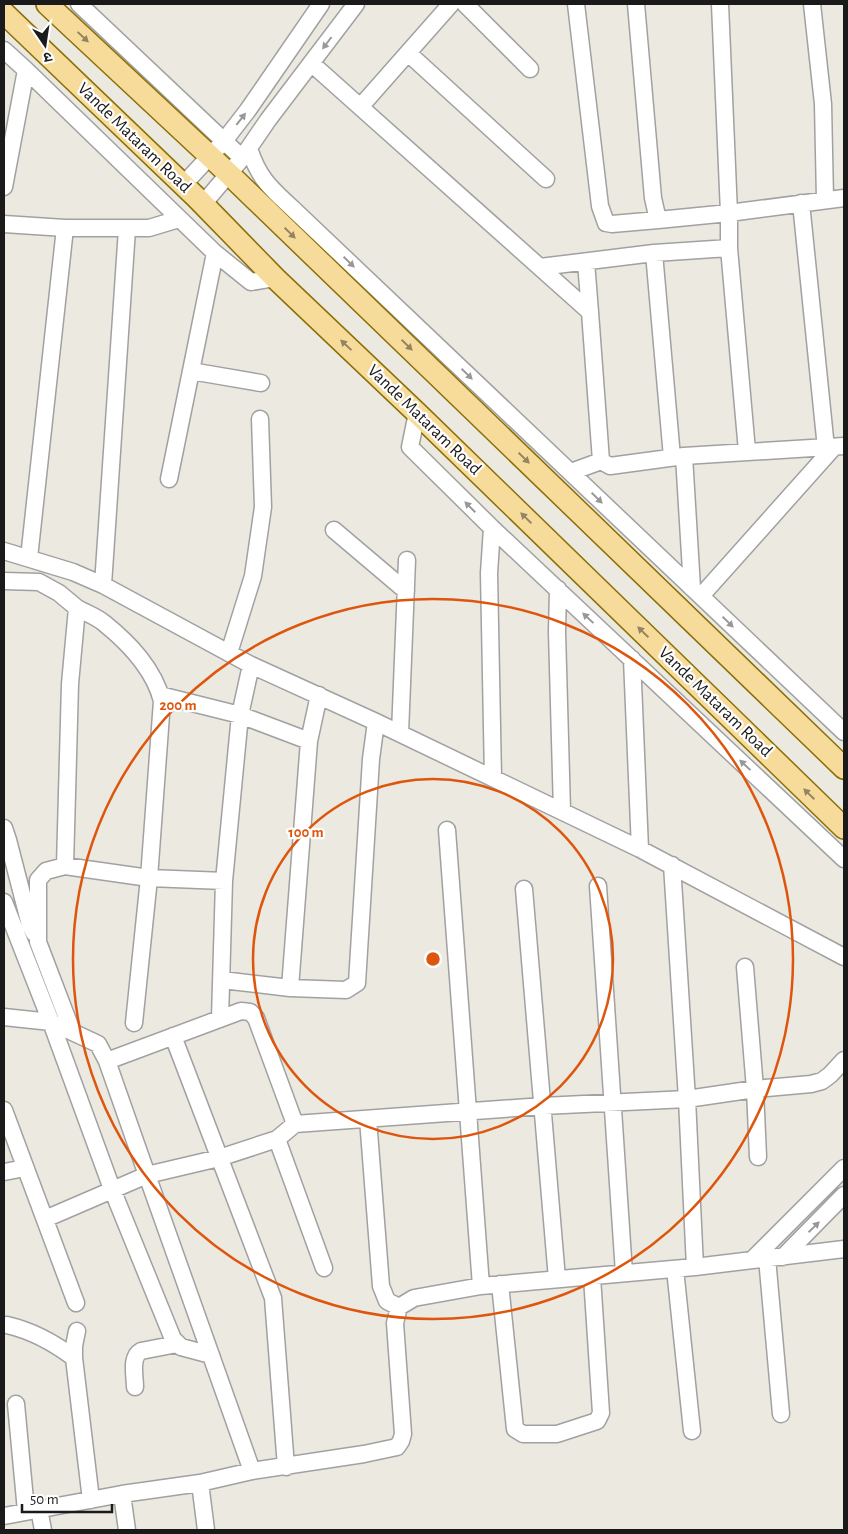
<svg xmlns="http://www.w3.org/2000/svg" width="848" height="1534" viewBox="0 0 848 1534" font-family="'Alegreya Sans','Noto Sans Devanagari',sans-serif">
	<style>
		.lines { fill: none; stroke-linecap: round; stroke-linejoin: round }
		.minor-casing { stroke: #a1a1a1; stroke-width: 19 }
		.major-casing { stroke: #8b7006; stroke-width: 24 }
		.minor { stroke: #fff; stroke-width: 16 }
		.major { stroke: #f7db9a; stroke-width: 21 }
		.oneway { fill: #948460 }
		.oneway2 { fill: #989898 }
		.ring { fill: none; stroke: #de560d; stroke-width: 2.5 }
		.labels { text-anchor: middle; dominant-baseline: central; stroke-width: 4.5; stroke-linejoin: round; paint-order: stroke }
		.street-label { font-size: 18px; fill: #1a1a1a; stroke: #fff }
		.centre { fill: #de560d; stroke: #fff; stroke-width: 2.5 }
		.ring-label { font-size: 15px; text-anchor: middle; font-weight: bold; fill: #de560d; stroke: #fff; stroke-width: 4.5; stroke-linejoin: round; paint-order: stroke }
	</style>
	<rect width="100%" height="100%" fill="#ece9e0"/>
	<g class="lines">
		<defs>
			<path id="minor" d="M 79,4 L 242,158
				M 465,4 L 530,69
				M 576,4 L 600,206 L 606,223 L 612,224 L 658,220
				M 636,4 L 653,198 L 658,220 L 729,213 L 844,198
				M 812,4 L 823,104 L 825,200
				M 4,50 L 26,70 L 215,253 L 251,282 L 275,278
				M 408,53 L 546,179
				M 311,63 L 590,312 L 601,461 L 610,466 L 684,456 L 844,446
				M 361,106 L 451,4
				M 249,148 C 258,177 270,188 292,208 L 844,732
				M 183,185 L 224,141 L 248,110 L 321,4
				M 4,187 L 26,70
				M 801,203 L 826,448
				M 203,204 L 242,158 L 268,120 L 356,4
				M 4,224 L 65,228 L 29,558
				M 65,228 L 149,228 L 179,219
				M 729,248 L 747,451
				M 654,253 L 672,457
				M 586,262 L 590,312
				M 540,267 L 654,253 L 729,248 L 729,213 L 720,4
				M 191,371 L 261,383
				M 417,413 L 410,447 L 492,528 L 844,859
				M 684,456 L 692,588
				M 571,472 L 601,461
				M 169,479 L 215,253
				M 492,528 L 489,573 L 493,778
				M 334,530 L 406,591
				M 4,551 L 73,572 L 103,585 L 251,665 L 376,722 L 640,849 L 844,957
				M 4,581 L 39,582 L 59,593 L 77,608 L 70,684 L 65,866
				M 103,585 L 127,229
				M 558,589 L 557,632 L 562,811
				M 701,596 L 834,447
				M 77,608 C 86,613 97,617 104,623 C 130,644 154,669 162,701 L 149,878 L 134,1023
				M 229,653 L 253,576 L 263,507 L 260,419
				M 632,659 L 640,849
				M 160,695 L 240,715 L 309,741
				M 400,733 L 407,560
				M 4,828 L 8,840 L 30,925 L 34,933
				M 447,830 L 481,1286
				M 672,865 L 687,1099 L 695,1267
				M 598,886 L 624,1273
				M 524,889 L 557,1279
				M 4,902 L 51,1022 L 112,1189 L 173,1339 L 181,1347 L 211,1355
				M 745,967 L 755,1089 L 758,1157
				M 222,980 L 290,988 L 346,990 L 357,983 L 371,759 L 376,722
				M 290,988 L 309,741 L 319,695
				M 4,1017 L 51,1022 L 98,1044 L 107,1061 L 147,1175 L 45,1219
				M 220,1019 L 224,881 L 240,715 L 251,665
				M 72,1031 L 38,942 L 38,880 L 46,871 L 65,866 L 149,878 L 224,881
				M 173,1036 L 273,1298 L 286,1467
				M 107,1061 L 241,1011 L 250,1012 L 256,1018 L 295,1124
				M 4,1110 L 76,1303
				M 368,1119 L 381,1286 L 387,1301 L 399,1307
				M 277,1139 L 324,1268
				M 4,1172 L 25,1168
				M 783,1257 L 844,1195
				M 767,1258 L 781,1414
				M 752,1260 L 844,1168
				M 675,1269 L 692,1431
				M 500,1284 L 515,1429 L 523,1434 L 557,1434 L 597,1421 L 601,1413 L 592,1277
				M 7,1325 C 33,1331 53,1342 74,1358
				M 77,1331 L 74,1346 L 74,1358 L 91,1500
				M 135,1387 C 135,1376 130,1357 141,1351 L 177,1344
				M 16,1404 L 26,1511
				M 252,1471 L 147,1175 L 219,1158 L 277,1139 L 295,1124 L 543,1106 L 687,1099 L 755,1089 L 811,1084 L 822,1081 L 830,1075 L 844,1060
				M 200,1483 L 206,1530
				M 122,1494 L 127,1530
				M 39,1509 L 43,1530
				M 4,1516 L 122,1494 L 200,1483 L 252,1471 L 364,1454 L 397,1447 L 401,1441 L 403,1434 L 395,1323 L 399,1307 L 414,1298 L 481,1286 L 695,1267 L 844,1249"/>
			<path id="major" d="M 47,4 L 229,174 L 844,768
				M 4,13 L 197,198 L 275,278 L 417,413 L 844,828"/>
		</defs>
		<use href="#minor" class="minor-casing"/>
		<use href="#major" class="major-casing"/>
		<use href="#minor" class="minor"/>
		<use href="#major" class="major"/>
	</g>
	<defs><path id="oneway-solid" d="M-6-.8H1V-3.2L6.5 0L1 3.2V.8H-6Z" transform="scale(1.25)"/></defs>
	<g class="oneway">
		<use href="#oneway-solid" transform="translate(83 37) rotate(43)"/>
		<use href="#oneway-solid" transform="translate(290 233) rotate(44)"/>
		<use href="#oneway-solid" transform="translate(346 345) rotate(-137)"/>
		<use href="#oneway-solid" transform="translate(407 345) rotate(44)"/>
		<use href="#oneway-solid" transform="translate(524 458) rotate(44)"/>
		<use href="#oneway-solid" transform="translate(526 518) rotate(-136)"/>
		<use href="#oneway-solid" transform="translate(643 632) rotate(-136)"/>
		<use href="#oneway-solid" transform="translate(809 794) rotate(-136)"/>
	</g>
	<g class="oneway2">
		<use href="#oneway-solid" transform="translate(327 43) rotate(127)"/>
		<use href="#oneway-solid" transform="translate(241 119) rotate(-52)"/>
		<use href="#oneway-solid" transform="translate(349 262) rotate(44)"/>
		<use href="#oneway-solid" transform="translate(467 374) rotate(44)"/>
		<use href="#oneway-solid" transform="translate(597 498) rotate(44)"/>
		<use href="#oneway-solid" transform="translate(470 507) rotate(-135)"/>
		<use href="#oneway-solid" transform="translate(588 618) rotate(-137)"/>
		<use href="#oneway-solid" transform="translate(728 622) rotate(44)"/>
		<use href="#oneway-solid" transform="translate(745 765) rotate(-137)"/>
		<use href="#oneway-solid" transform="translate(814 1227) rotate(-44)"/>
	</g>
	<g class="ring">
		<circle cx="433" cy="959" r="180"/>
		<circle cx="433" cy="959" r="360"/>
	</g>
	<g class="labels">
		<g class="street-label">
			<text transform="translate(134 138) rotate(44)">Vande Mataram Road</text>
			<text transform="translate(424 420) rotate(44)">Vande Mataram Road</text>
			<text transform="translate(715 702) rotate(44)">Vande Mataram Road</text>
		</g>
	</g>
	<circle cx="433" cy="959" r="8" class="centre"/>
	<g class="ring-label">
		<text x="178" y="710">200 m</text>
		<text x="306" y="837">100 m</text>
	</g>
	<rect width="848" height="1534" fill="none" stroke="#1a1a1a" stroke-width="10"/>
	<g transform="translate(45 45) rotate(167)" stroke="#ffffff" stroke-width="4" paint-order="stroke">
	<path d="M0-4L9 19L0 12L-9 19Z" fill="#1a1a1a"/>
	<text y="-8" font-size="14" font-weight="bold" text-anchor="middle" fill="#1a1a1a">उ</text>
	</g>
	<path d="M22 1504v8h90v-8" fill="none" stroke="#1a1a1a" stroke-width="2.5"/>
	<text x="30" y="1504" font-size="15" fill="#1a1a1a" stroke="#ffffff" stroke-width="4" paint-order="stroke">50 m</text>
</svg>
